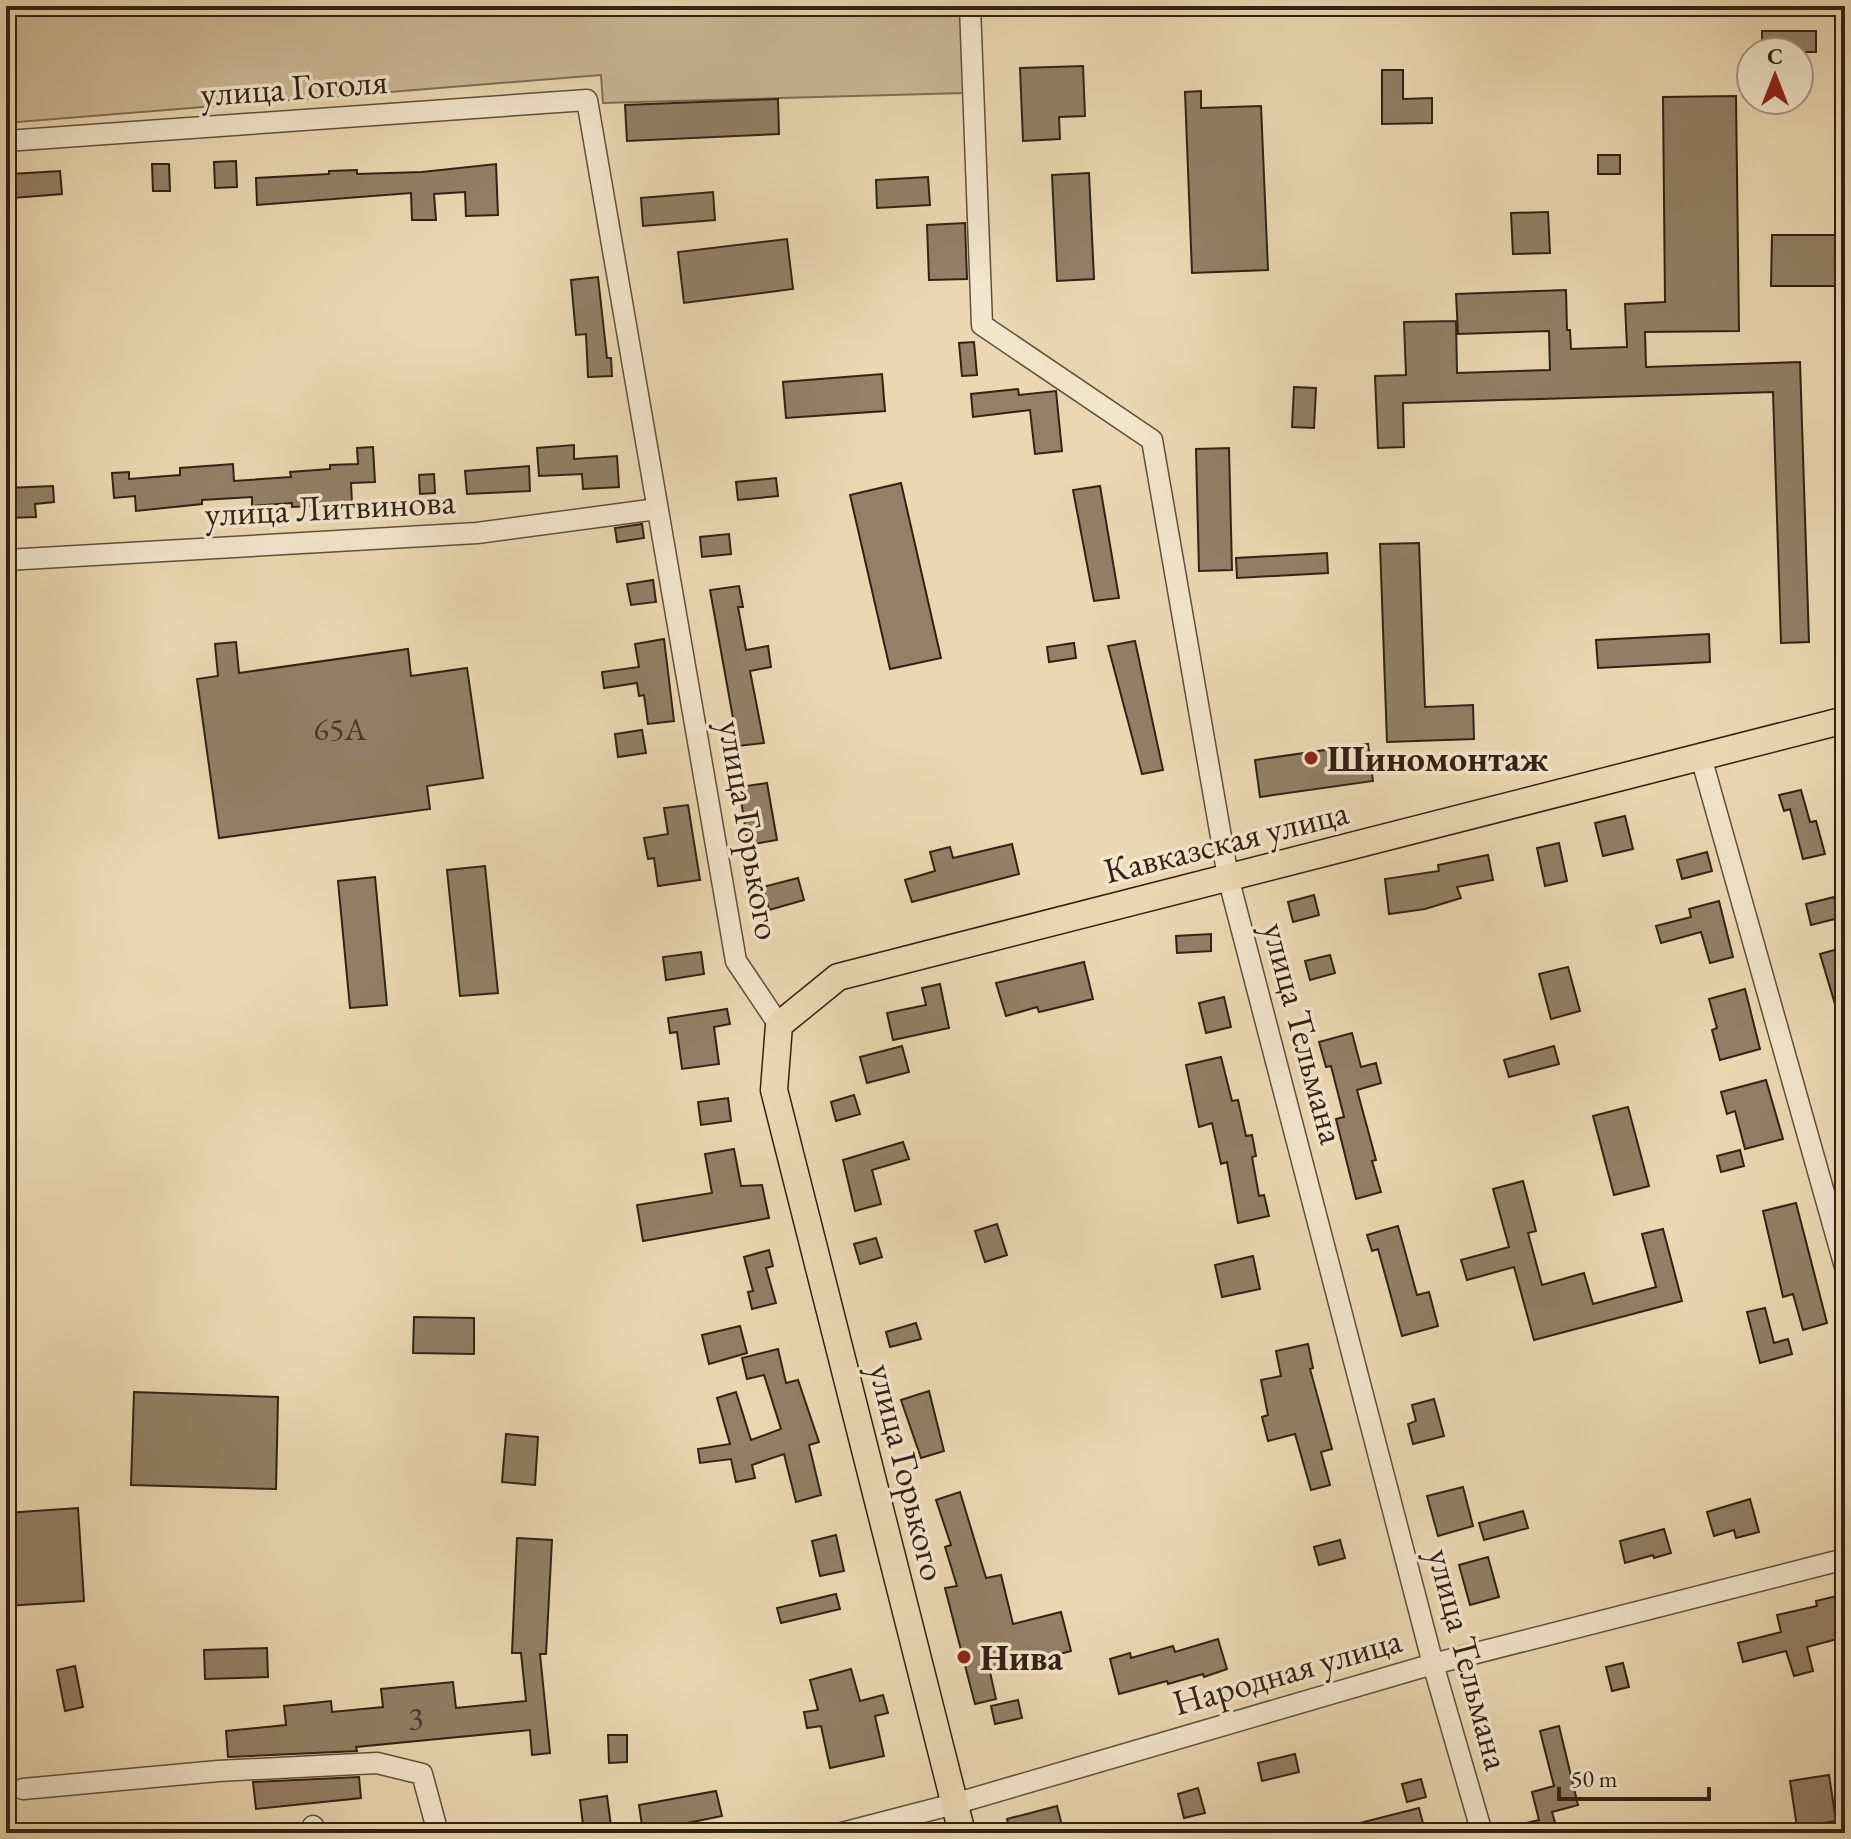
<svg xmlns="http://www.w3.org/2000/svg" width="1851" height="1839" viewBox="0 0 1851 1839" font-family="'EB Garamond',serif">
	<style>
		.green { fill: #ccb997; stroke: #806d56; stroke-width: 2 }
		.building { fill: #938067; stroke: #332115; stroke-width: 2 }
		.lines { fill: none; stroke-linecap: round; stroke-linejoin: round }
		.minor-casing { stroke: #614f3c; stroke-width: 23 }
		.major-casing { stroke: #332115; stroke-width: 29 }
		.minor { stroke: #f2e6cd; stroke-width: 20 }
		.major { stroke: #ebd8b2; stroke-width: 26 }
		.poi-dot { fill: #8f2418; stroke: #f2e6cd; stroke-width: 3 }
		.labels { text-anchor: middle; dominant-baseline: central; stroke-width: 7; stroke-linejoin: round; paint-order: stroke }
		.number-label { font-size: 32px; fill: #4b392a }
		.street-label { font-size: 36px; fill: #332115; stroke: #f2e6cd }
		.poi-label { font-size: 36px; font-weight: bold; fill: #332115; stroke: #f2e6cd; text-anchor: start }
	</style>
	<rect width="100%" height="100%" fill="#ebd8b2"/>
	<filter id="stains"><feTurbulence type="fractalNoise" baseFrequency=".0025" numOctaves="4"/><feColorMatrix values="0 0 0 0 .2 0 0 0 0 .09 0 0 0 0 .02 0 0 0 .5 -.17"/></filter>
	<radialGradient id="worn" r=".72"><stop offset=".6" stop-color="#630" stop-opacity="0"/><stop offset="1" stop-color="#630" stop-opacity=".3"/></radialGradient>
	<path class="green" d="M 6,6 L 961,6 L 965,93 L 603,103 L 601,75 L 6,123 Z"/>
	<path class="building" d="M 1762,31 L 1816,31 L 1816,52 L 1762,52 Z
		M 1083,66 L 1085,116 L 1059,117 L 1060,139 L 1023,141 L 1020,68 Z
		M 1382,70 L 1403,70 L 1403,99 L 1432,98 L 1432,123 L 1382,124 Z
		M 1201,91 L 1201,108 L 1261,106 L 1268,270 L 1192,273 L 1185,92 Z
		M 1736,96 L 1739,331 L 1645,332 L 1646,367 L 1800,362 L 1809,642 L 1781,643 L 1773,392 L 1403,403 L 1404,447 L 1378,448 L 1375,376 L 1406,375 L 1404,322 L 1456,321 L 1457,373 L 1550,370 L 1549,331 L 1458,334 L 1456,294 L 1566,290 L 1567,330 L 1570,330 L 1571,349 L 1627,347 L 1625,304 L 1665,302 L 1663,97 Z
		M 778,99 L 779,134 L 627,141 L 625,105 Z
		M 1598,155 L 1620,155 L 1620,174 L 1598,174 Z
		M 236,161 L 237,187 L 215,188 L 214,162 Z
		M 152,164 L 169,164 L 170,191 L 153,191 Z
		M 496,164 L 498,215 L 466,216 L 465,192 L 434,194 L 436,220 L 412,220 L 411,193 L 257,205 L 256,178 L 329,174 L 329,171 L 357,170 L 357,174 L 422,172 Z
		M 60,171 L 62,194 L 13,198 L 11,174 Z
		M 1089,173 L 1094,279 L 1057,281 L 1052,175 Z
		M 928,177 L 930,205 L 877,208 L 876,180 Z
		M 713,192 L 715,220 L 643,226 L 641,198 Z
		M 1548,212 L 1550,253 L 1513,254 L 1511,213 Z
		M 965,223 L 967,279 L 929,280 L 927,225 Z
		M 1772,235 L 1845,235 L 1845,286 L 1771,286 Z
		M 787,239 L 793,289 L 684,303 L 678,252 Z
		M 598,277 L 607,358 L 611,358 L 612,376 L 588,377 L 586,334 L 576,335 L 571,280 Z
		M 974,342 L 977,375 L 962,376 L 959,343 Z
		M 882,374 L 885,411 L 786,418 L 783,382 Z
		M 1294,387 L 1316,388 L 1314,428 L 1292,427 Z
		M 1018,389 L 1019,395 L 1056,391 L 1062,451 L 1035,454 L 1030,410 L 973,417 L 971,394 Z
		M 574,445 L 574,459 L 617,456 L 619,487 L 583,489 L 582,474 L 539,476 L 537,448 Z
		M 373,447 L 375,482 L 351,483 L 352,504 L 292,507 L 292,503 L 252,506 L 252,497 L 202,500 L 202,504 L 136,511 L 135,496 L 114,498 L 112,473 L 129,472 L 129,479 L 180,475 L 180,468 L 233,464 L 234,481 L 291,477 L 290,472 L 330,469 L 330,465 L 358,464 L 357,448 Z
		M 1229,448 L 1232,570 L 1199,571 L 1196,449 Z
		M 529,466 L 530,491 L 467,494 L 465,471 Z
		M 434,474 L 435,493 L 420,494 L 419,475 Z
		M 776,478 L 778,496 L 738,500 L 736,482 Z
		M 901,483 L 941,658 L 890,669 L 850,495 Z
		M 53,486 L 54,502 L 35,504 L 36,517 L 6,518 L 6,488 Z
		M 1100,486 L 1119,598 L 1094,601 L 1073,490 Z
		M 642,524 L 644,538 L 617,542 L 615,528 Z
		M 729,534 L 731,554 L 702,557 L 700,537 Z
		M 1419,543 L 1425,707 L 1473,705 L 1474,739 L 1387,742 L 1380,544 Z
		M 1327,553 L 1328,573 L 1237,578 L 1236,558 Z
		M 653,580 L 656,602 L 631,605 L 627,584 Z
		M 739,586 L 743,607 L 738,607 L 746,650 L 768,646 L 771,667 L 750,671 L 764,743 L 738,746 L 710,590 Z
		M 1709,634 L 1710,662 L 1598,668 L 1596,640 Z
		M 664,639 L 674,721 L 648,724 L 644,695 L 639,696 L 637,683 L 604,688 L 602,672 L 639,667 L 635,644 Z
		M 1135,641 L 1163,770 L 1142,774 L 1108,646 Z
		M 236,642 L 239,673 L 408,649 L 411,676 L 467,668 L 483,778 L 427,786 L 430,809 L 219,838 L 197,679 L 218,676 L 215,644 Z
		M 1074,643 L 1076,658 L 1049,662 L 1047,647 Z
		M 642,730 L 646,753 L 618,757 L 615,734 Z
		M 1368,744 L 1373,781 L 1260,797 L 1255,760 Z
		M 767,783 L 777,840 L 748,845 L 739,787 Z
		M 1801,790 L 1810,822 L 1816,821 L 1825,854 L 1803,859 L 1790,809 L 1784,811 L 1779,795 Z
		M 688,805 L 700,880 L 658,886 L 654,858 L 648,859 L 644,838 L 668,834 L 664,808 Z
		M 1625,816 L 1633,849 L 1603,856 L 1595,823 Z
		M 1559,843 L 1567,881 L 1545,886 L 1537,848 Z
		M 1012,844 L 1019,874 L 912,902 L 905,880 L 935,871 L 930,852 L 950,847 L 953,858 Z
		M 1707,852 L 1712,871 L 1682,879 L 1677,860 Z
		M 1488,855 L 1493,880 L 1457,887 L 1461,898 L 1425,909 L 1389,914 L 1385,879 L 1439,871 L 1438,865 Z
		M 485,866 L 498,993 L 460,996 L 447,870 Z
		M 375,877 L 387,1005 L 350,1008 L 338,881 Z
		M 798,878 L 804,900 L 769,910 L 763,887 Z
		M 1314,895 L 1319,915 L 1293,922 L 1288,902 Z
		M 1834,897 L 1839,918 L 1811,925 L 1806,904 Z
		M 1719,901 L 1733,957 L 1710,963 L 1701,932 L 1661,943 L 1656,926 L 1691,917 L 1689,909 Z
		M 1211,934 L 1211,951 L 1177,953 L 1176,936 Z
		M 1845,947 L 1845,1021 L 1840,1021 L 1820,954 Z
		M 701,952 L 704,974 L 666,980 L 663,957 Z
		M 1330,955 L 1335,973 L 1310,980 L 1305,961 Z
		M 1084,962 L 1093,999 L 1039,1012 L 1037,1007 L 1006,1016 L 996,983 Z
		M 1568,967 L 1580,1011 L 1551,1019 L 1539,974 Z
		M 940,984 L 949,1028 L 893,1040 L 887,1013 L 926,1005 L 922,988 Z
		M 1745,989 L 1760,1049 L 1720,1060 L 1712,1030 L 1717,1028 L 1709,999 Z
		M 1224,997 L 1231,1027 L 1206,1033 L 1199,1003 Z
		M 727,1009 L 730,1024 L 714,1027 L 719,1064 L 682,1069 L 677,1032 L 670,1033 L 668,1018 Z
		M 1352,1033 L 1361,1067 L 1376,1063 L 1381,1083 L 1357,1090 L 1376,1160 L 1372,1161 L 1381,1192 L 1356,1199 L 1336,1119 L 1344,1117 L 1331,1066 L 1326,1067 L 1319,1042 Z
		M 902,1046 L 909,1072 L 867,1083 L 860,1057 Z
		M 1554,1046 L 1559,1064 L 1509,1077 L 1504,1060 Z
		M 1221,1057 L 1232,1101 L 1238,1100 L 1246,1136 L 1252,1135 L 1256,1156 L 1252,1157 L 1259,1196 L 1264,1195 L 1269,1216 L 1238,1223 L 1227,1162 L 1221,1164 L 1212,1123 L 1199,1127 L 1186,1065 Z
		M 1766,1080 L 1783,1139 L 1745,1149 L 1735,1111 L 1727,1114 L 1721,1092 Z
		M 854,1095 L 860,1114 L 836,1121 L 831,1102 Z
		M 728,1098 L 731,1121 L 701,1125 L 698,1102 Z
		M 1628,1107 L 1649,1186 L 1614,1195 L 1593,1116 Z
		M 903,1142 L 909,1159 L 872,1170 L 881,1204 L 855,1211 L 843,1160 Z
		M 734,1149 L 741,1186 L 762,1185 L 769,1218 L 643,1241 L 637,1205 L 712,1193 L 705,1154 Z
		M 1740,1150 L 1744,1166 L 1721,1172 L 1717,1156 Z
		M 1523,1181 L 1536,1231 L 1528,1233 L 1542,1285 L 1584,1273 L 1593,1304 L 1656,1287 L 1642,1234 L 1663,1229 L 1682,1301 L 1534,1340 L 1514,1267 L 1467,1280 L 1461,1260 L 1509,1247 L 1493,1189 Z
		M 1796,1203 L 1827,1323 L 1803,1330 L 1793,1294 L 1783,1297 L 1763,1211 Z
		M 997,1224 L 1007,1255 L 985,1262 L 975,1231 Z
		M 1398,1226 L 1417,1295 L 1429,1292 L 1438,1326 L 1402,1336 L 1378,1249 L 1372,1251 L 1367,1235 Z
		M 876,1238 L 882,1257 L 860,1264 L 854,1244 Z
		M 769,1250 L 773,1266 L 766,1268 L 776,1303 L 752,1309 L 748,1292 L 753,1291 L 744,1257 Z
		M 1253,1256 L 1260,1289 L 1222,1297 L 1215,1265 Z
		M 1765,1308 L 1774,1343 L 1788,1339 L 1792,1354 L 1760,1363 L 1747,1312 Z
		M 414,1317 L 474,1318 L 474,1354 L 413,1353 Z
		M 916,1323 L 921,1339 L 890,1347 L 886,1332 Z
		M 740,1326 L 747,1353 L 709,1364 L 702,1335 Z
		M 1308,1344 L 1313,1368 L 1310,1369 L 1332,1449 L 1321,1452 L 1330,1485 L 1311,1490 L 1295,1434 L 1268,1441 L 1262,1417 L 1268,1415 L 1261,1380 L 1281,1376 L 1276,1351 Z
		M 778,1349 L 786,1383 L 798,1380 L 819,1442 L 809,1445 L 821,1495 L 796,1502 L 784,1454 L 752,1465 L 755,1478 L 736,1482 L 731,1459 L 700,1463 L 698,1449 L 730,1444 L 717,1398 L 736,1392 L 751,1440 L 781,1429 L 764,1375 L 747,1379 L 742,1358 Z
		M 929,1391 L 944,1451 L 921,1458 L 901,1400 Z
		M 134,1392 L 278,1397 L 276,1489 L 131,1485 Z
		M 1434,1399 L 1444,1436 L 1413,1444 L 1408,1424 L 1416,1421 L 1412,1405 Z
		M 506,1434 L 538,1437 L 535,1485 L 502,1482 Z
		M 1463,1487 L 1473,1526 L 1438,1536 L 1427,1496 Z
		M 960,1492 L 986,1578 L 1001,1575 L 1013,1624 L 1061,1612 L 1071,1651 L 990,1672 L 996,1699 L 975,1704 L 945,1588 L 957,1586 L 945,1547 L 951,1545 L 936,1500 Z
		M 1750,1499 L 1759,1532 L 1736,1538 L 1734,1530 L 1714,1536 L 1707,1512 Z
		M 78,1508 L 84,1601 L 6,1606 L 6,1513 Z
		M 1523,1511 L 1528,1528 L 1484,1540 L 1479,1523 Z
		M 1664,1529 L 1671,1553 L 1654,1558 L 1653,1555 L 1625,1563 L 1620,1541 Z
		M 836,1535 L 844,1571 L 820,1576 L 812,1541 Z
		M 517,1538 L 552,1540 L 546,1654 L 540,1654 L 550,1753 L 532,1755 L 530,1730 L 356,1747 L 357,1751 L 228,1757 L 226,1731 L 286,1725 L 284,1706 L 331,1701 L 332,1712 L 383,1707 L 381,1689 L 453,1682 L 456,1708 L 526,1701 L 521,1653 L 512,1653 Z
		M 1340,1540 L 1345,1558 L 1319,1565 L 1314,1547 Z
		M 1488,1557 L 1499,1597 L 1470,1605 L 1459,1565 Z
		M 836,1594 L 840,1609 L 781,1623 L 777,1608 Z
		M 1845,1594 L 1845,1637 L 1807,1647 L 1813,1671 L 1794,1676 L 1786,1651 L 1743,1662 L 1738,1643 L 1781,1632 L 1777,1615 L 1817,1606 L 1816,1601 Z
		M 1218,1639 L 1227,1669 L 1204,1677 L 1203,1674 L 1168,1684 L 1167,1681 L 1119,1694 L 1110,1659 L 1130,1653 L 1131,1658 L 1173,1646 L 1175,1652 Z
		M 267,1648 L 268,1677 L 205,1679 L 204,1650 Z
		M 1623,1663 L 1629,1687 L 1612,1691 L 1606,1667 Z
		M 75,1666 L 83,1707 L 65,1711 L 57,1670 Z
		M 851,1669 L 860,1701 L 883,1695 L 888,1713 L 875,1716 L 884,1756 L 830,1768 L 821,1726 L 807,1728 L 804,1712 L 818,1710 L 810,1680 Z
		M 1018,1700 L 1022,1718 L 995,1724 L 991,1706 Z
		M 1559,1726 L 1578,1805 L 1552,1812 L 1558,1833 L 1510,1833 L 1510,1827 L 1539,1820 L 1532,1792 L 1554,1786 L 1540,1731 Z
		M 608,1735 L 627,1735 L 627,1762 L 609,1763 Z
		M 1295,1754 L 1299,1772 L 1262,1781 L 1258,1763 Z
		M 1829,1775 L 1836,1821 L 1797,1827 L 1790,1781 Z
		M 359,1777 L 361,1798 L 256,1809 L 253,1782 Z
		M 1421,1779 L 1426,1797 L 1407,1802 L 1402,1784 Z
		M 1198,1788 L 1205,1813 L 1184,1818 L 1178,1794 Z
		M 716,1791 L 722,1816 L 643,1832 L 639,1805 Z
		M 607,1796 L 612,1833 L 584,1833 L 580,1800 Z
		M 1057,1806 L 1064,1833 L 1011,1833 L 1007,1819 Z
		M 1419,1808 L 1424,1827 L 1401,1833 L 1344,1833 L 1344,1827 Z"/>
	<g class="lines">
		<defs>
			<path id="minor" d="M 970,6 L 982,325 L 1152,440 L 1228,877 L 1433,1664 L 1482,1833
				M 6,141 L 587,100 L 736,961 L 779,1025
				M 6,560 L 477,533 L 657,509
				M 1701,757 L 1845,1267
				M 23,1789 L 218,1771 L 377,1763 L 422,1774 L 438,1833
				M 313,1826 L 318,1833
				M 842,1833 L 954,1804 L 1433,1664 L 1845,1559"/>
			<path id="major" d="M 962,1833 L 774,1090 L 779,1025 L 838,977 L 1845,720"/>
		</defs>
		<use href="#minor" class="minor-casing"/>
		<use href="#major" class="major-casing"/>
		<use href="#minor" class="minor"/>
		<use href="#major" class="major"/>
	</g>
	<g class="poi-dot">
		<circle cx="1311" cy="758" r="8"/>
		<circle cx="964" cy="1657" r="8"/>
	</g>
	<g class="labels">
		<g class="number-label">
			<text x="340" y="729">65А</text>
			<text x="416" y="1718">3</text>
		</g>
		<g class="street-label">
			<text transform="translate(294 87) rotate(-4)">улица Гоголя</text>
			<text transform="translate(330 507) rotate(-3)">улица Литвинова</text>
			<text transform="translate(750 830) rotate(80)">улица Горького</text>
			<text transform="translate(1226 841) rotate(-14)">Кавказская улица</text>
			<text transform="translate(1304 1033) rotate(75)">улица Тельмана</text>
			<text transform="translate(908 1472) rotate(76)">улица Горького</text>
			<text transform="translate(1469 1659) rotate(75)">улица Тельмана</text>
			<text transform="translate(1287 1671) rotate(-16)">Народная улица</text>
		</g>
		<g class="poi-label">
			<text x="1327" y="758">Шиномонтаж</text>
			<text x="980" y="1657">Нива</text>
		</g>
	</g>
	<rect width="1851" height="1839" fill="none" stroke="#ebd8b2" stroke-width="32"/>
	<rect x="8" y="8" width="1835" height="1823" fill="none" stroke="#332115" stroke-width="4"/>
	<rect x="16" y="16" width="1819" height="1807" fill="none" stroke="#332115" stroke-width="2"/>
	<g transform="translate(1775 76)"><circle r="38" fill="#f2e6cd" stroke="#a69783" stroke-width="2"/>
	<path d="M0-6L14 30L0 20L-14 30Z" fill="#8f2418"/>
	<text y="-12" font-size="22" font-weight="bold" text-anchor="middle" fill="#332115">С</text>
	</g>
	<path d="M1559 1787v12h150v-12" fill="none" stroke="#332115" stroke-width="4"/>
	<text x="1571" y="1787" font-size="24" fill="#332115" stroke="#f2e6cd" stroke-width="6" paint-order="stroke">50 m</text>
	<rect width="100%" height="100%" filter="url(#stains)"/>
	<rect width="100%" height="100%" fill="url(#worn)"/>
</svg>
